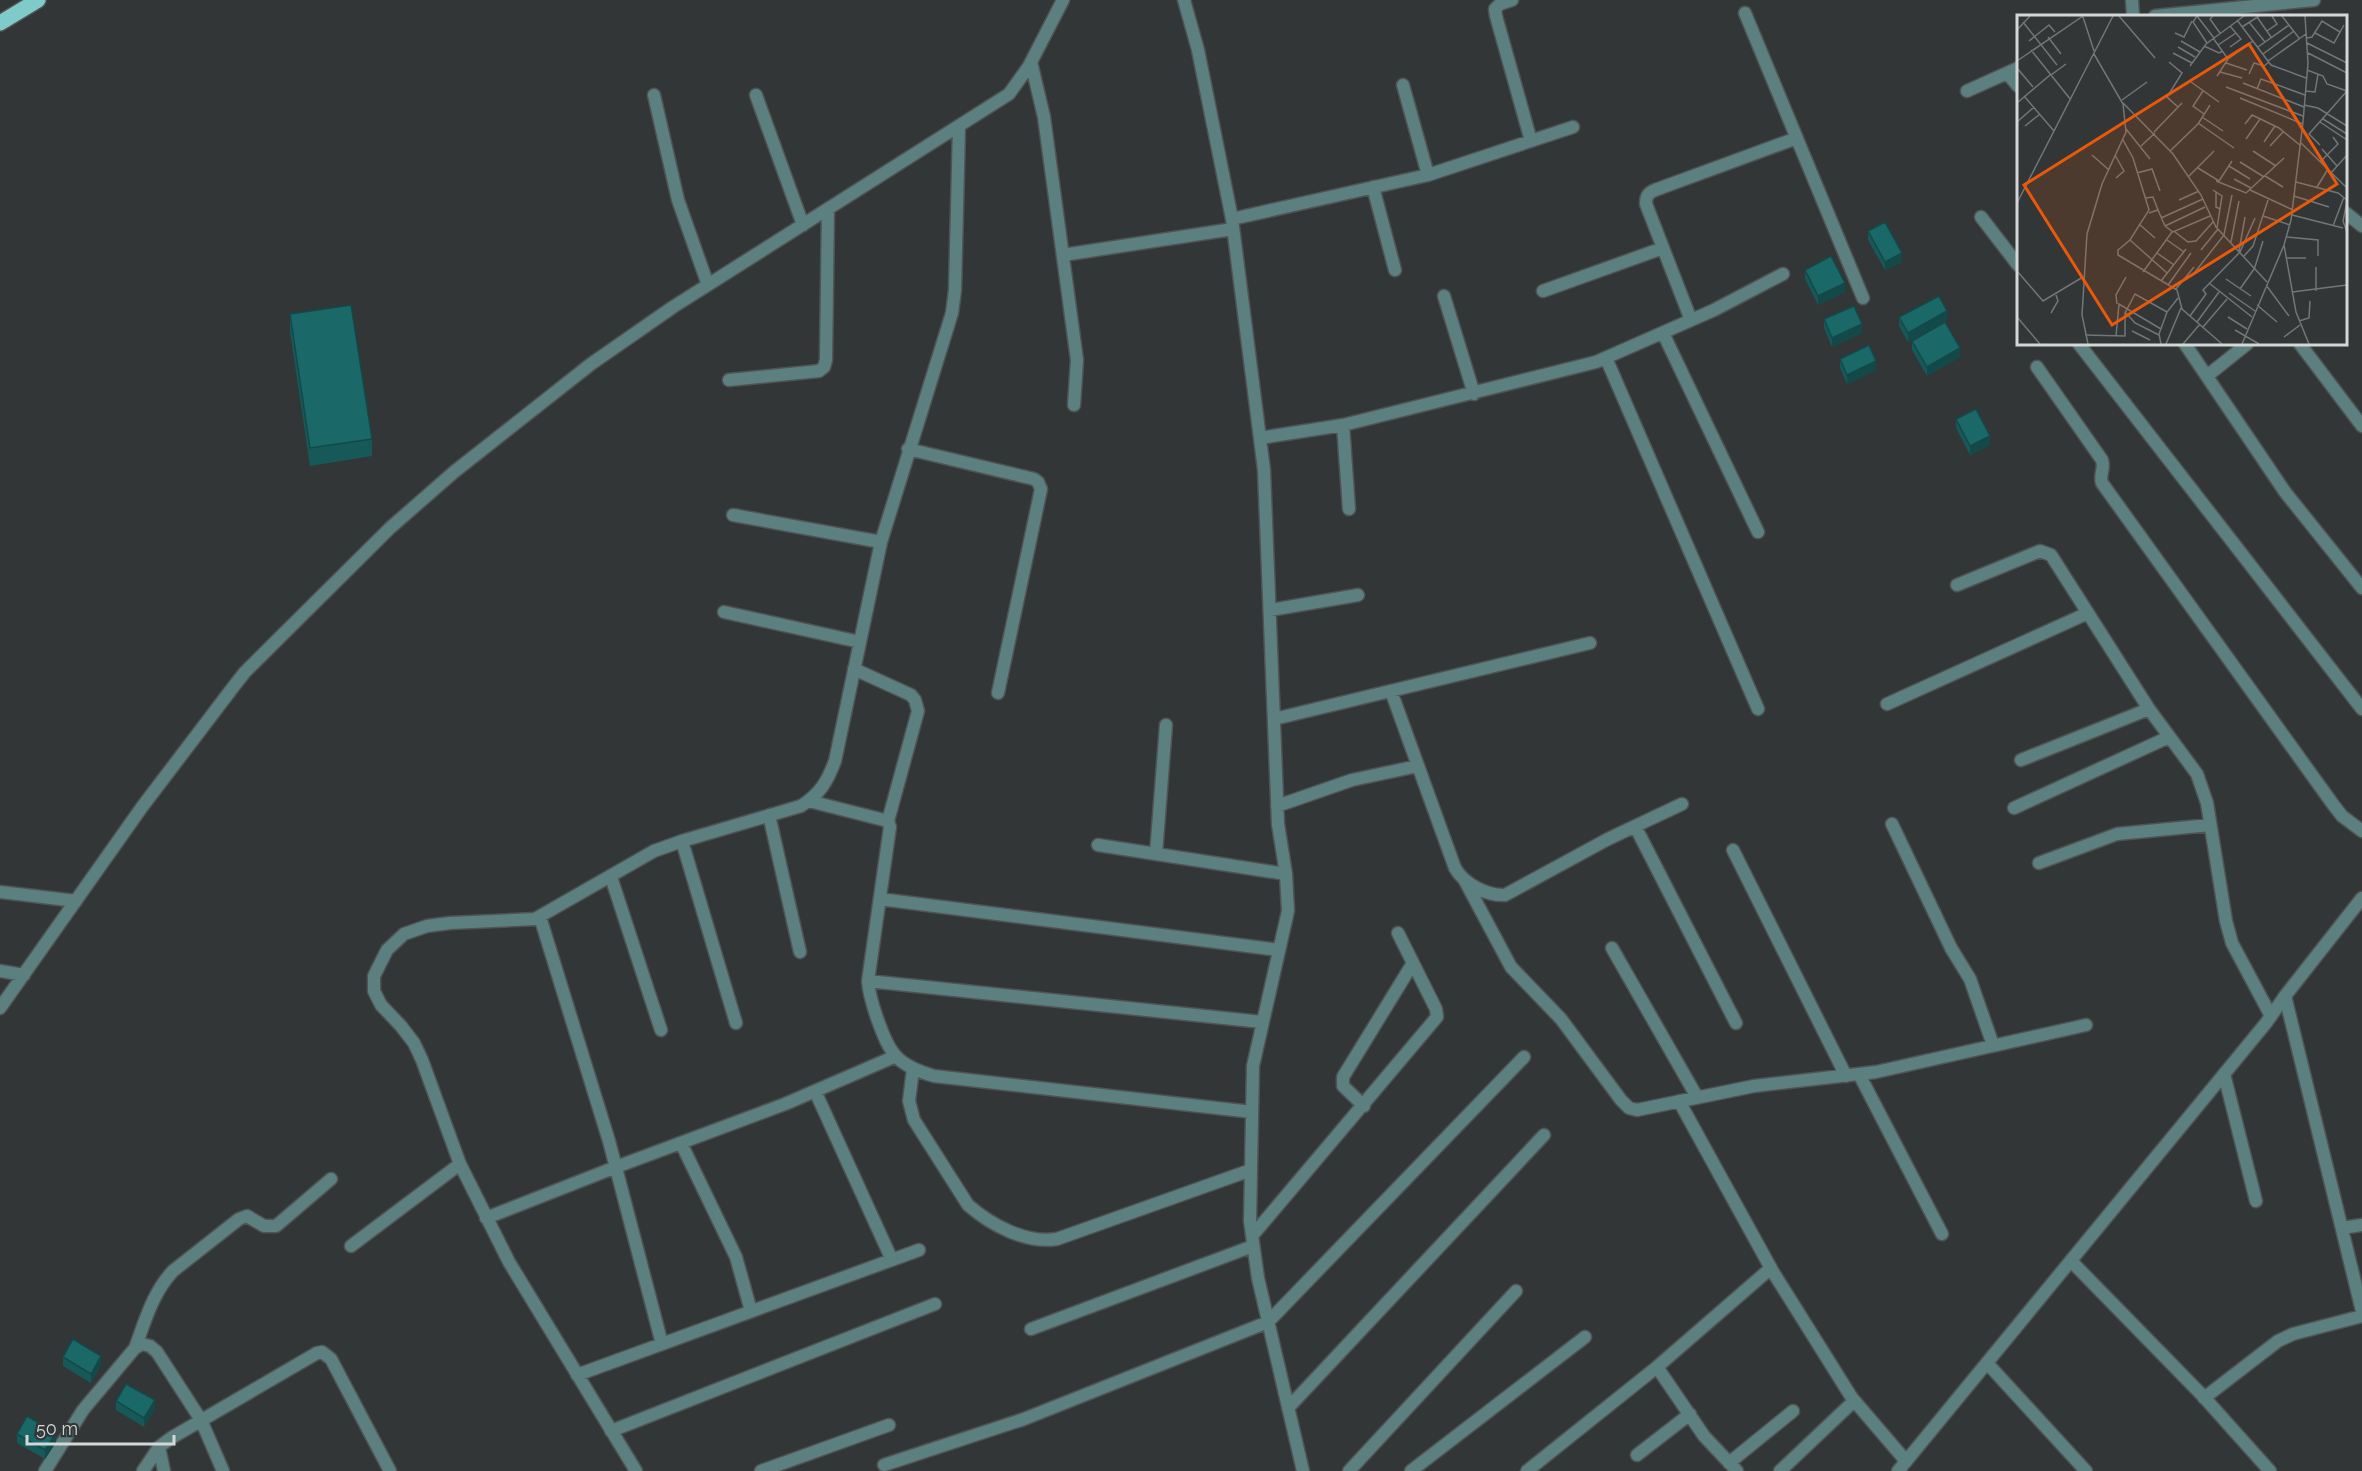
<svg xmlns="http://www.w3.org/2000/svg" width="2362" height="1471" viewBox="0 0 2362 1471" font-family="Raleway,sans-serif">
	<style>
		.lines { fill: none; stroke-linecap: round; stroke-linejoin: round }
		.minor-casing { stroke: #4f5353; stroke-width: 15 }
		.tertiary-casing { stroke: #4f5353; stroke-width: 15 }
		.primary-casing { stroke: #4f5353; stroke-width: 18 }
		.minor { stroke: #5c8080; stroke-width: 12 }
		.tertiary { stroke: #5c8080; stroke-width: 12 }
		.primary { stroke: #7ecbca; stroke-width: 15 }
		.wall { fill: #175959 }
		.shaded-wall { fill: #134949 }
		.building { fill: #1b6868; stroke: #134949; stroke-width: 1.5 }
		.inset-road { fill: none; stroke: #737676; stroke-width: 1.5 }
		.view { fill: #e8590c; fill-opacity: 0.15; stroke: #e8590c; stroke-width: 3 }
		.inset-edge { fill: none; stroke: #d4d7d7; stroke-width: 3 }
	</style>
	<rect width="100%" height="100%" fill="#323636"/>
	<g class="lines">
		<defs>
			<path id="minor" d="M 1184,0 L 1198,50 L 1232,219 L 1264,470 L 1278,824 L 1286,874 L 1288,911 L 1253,1066 L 1250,1221 L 1258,1278 L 1303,1471
				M 1512,0 L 1500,4 L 1495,9 L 1496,16 L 1531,141
				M 2132,0 L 2133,16
				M 1745,13 L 1863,298
				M 2155,16 L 2314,0
				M 1031,62 L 1044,117 L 1077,360 L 1074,405
				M 2007,73 L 2018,86
				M 1403,85 L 1428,175
				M 1967,91 L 2018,68
				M 654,95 L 678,200 L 708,285
				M 756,95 L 803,225
				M 1373,187 L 1395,270
				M 2346,213 L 2362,226
				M 1981,217 L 2018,265
				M 1232,219 L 1428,175 L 1573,127
				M 1063,255 L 1233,229
				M 1543,291 L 1663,248
				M 1444,296 L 1474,394
				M 1691,320 L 1646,204 C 1646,196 1648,193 1655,190 L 1797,138
				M 1663,333 L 1758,532
				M 2079,344 L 2362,709
				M 2185,344 L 2285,492 L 2362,588
				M 2300,344 L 2362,426
				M 1606,358 L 1758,709
				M 2037,367 L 2102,460 C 2105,469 2099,475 2102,483 L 2332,803 L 2342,816 L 2362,831
				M 2207,376 L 2247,344
				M 729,380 L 819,371 L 824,367 L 826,360 L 828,210
				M 1343,425 L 1349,509
				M 1260,438 L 1343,425 L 1596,362 L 1714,310 L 1783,274
				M 908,449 L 1034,479 L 1038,482 L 1041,489 L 998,693
				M 733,515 L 881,542
				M 1957,585 L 2040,551 L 2051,555 L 2149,709 L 2197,774 L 2207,803 L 2226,921 L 2232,943 L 2271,1016
				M 1270,610 L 1358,595
				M 724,612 L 860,642
				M 854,669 L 911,695 L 915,700 L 918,711 L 888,821
				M 1391,691 L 1455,868 C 1464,884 1487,896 1505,895 L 1608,839 L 1682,804
				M 1887,704 L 2088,613
				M 1274,719 L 1590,643
				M 2021,760 L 2149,709
				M 809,801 L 888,821 L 890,827 L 868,981 C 869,995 873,1006 877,1018 C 890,1054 896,1065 934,1076 L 1252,1112
				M 1277,806 L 1352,780 L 1418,766
				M 2014,808 L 2169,737
				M 769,815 L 800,952
				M 1892,824 L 1951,948 L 1970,979 L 1993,1045
				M 1635,826 L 1736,1023
				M 682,841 L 736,1023
				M 1098,845 L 1286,874
				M 1733,850 L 1846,1076
				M 1156,854 L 1166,725
				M 2039,863 L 2117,834 L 2210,825
				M 611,877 L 661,1030
				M 1465,881 L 1511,967 L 1561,1019 L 1621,1100 L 1629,1108 L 1637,1110 L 1754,1086 L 1876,1072 L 2086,1025
				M 0,892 L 76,901
				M 880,899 L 1279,950
				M 540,917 L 609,1141 L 662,1344
				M 1612,948 L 1697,1097
				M 0,971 L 24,975
				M 868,981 L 1262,1022
				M 2285,996 L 2362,1311
				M 0,1008 L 142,807 L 234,686 L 245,672 L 390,528 L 454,472 L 591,364 L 673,307 L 1009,94 L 1029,66 L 1063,0
				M 913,1069 L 909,1101 L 914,1120 L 968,1205 C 991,1225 1026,1244 1057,1239 L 1251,1170
				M 1859,1074 L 1942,1234
				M 2224,1074 L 2256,1201
				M 815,1091 L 892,1260
				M 1679,1101 L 1773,1272 L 1852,1398 L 1906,1461
				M 1364,1106 L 1343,1086 L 1343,1077 L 1413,963
				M 681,1143 L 736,1257 L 751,1311
				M 486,1218 L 616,1167 L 785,1104 L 896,1056
				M 2342,1228 L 2362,1225
				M 1252,1236 L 1437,1017 L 1436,1009 L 1398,933
				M 351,1246 L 460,1164
				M 2071,1261 L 2202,1395 L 2270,1471
				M 1031,1329 L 1253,1246
				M 135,1348 C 145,1321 153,1292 173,1271 L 239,1219 L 247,1216 L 264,1226 L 276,1226 L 331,1179
				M 1987,1363 L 2086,1471
				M 1657,1367 L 1704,1436 L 1737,1471
				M 577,1375 L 919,1250
				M 2204,1398 L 2278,1341 L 2293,1334 L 2362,1316
				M 1288,1408 L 1544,1135
				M 611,1431 L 935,1304
				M 159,1447 L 164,1471
				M 1637,1455 L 1690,1414
				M 1729,1463 L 1793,1411
				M 884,1465 L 1024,1419 L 1268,1322 L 1524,1057
				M 45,1471 L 83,1410 L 135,1348 L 142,1344 L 150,1346 L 157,1352 L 201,1420 L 223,1471
				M 143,1471 L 159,1447 L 171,1438 L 317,1353 L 322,1352 L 331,1359 L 390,1471
				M 636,1471 L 509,1262 L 460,1164 L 422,1060 L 414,1043 L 401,1026 L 381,1005 L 374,991 L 374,976 L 387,950 L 404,934 L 427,926 L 450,923 L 535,919 L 654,851 L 682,841 L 801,806 C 820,794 827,782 835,761 L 881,542 L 952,313 L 955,290 L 959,127
				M 761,1471 L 889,1425
				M 1349,1471 L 1516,1291
				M 1411,1471 L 1585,1337
				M 1527,1471 L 1657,1367 L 1771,1268
				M 1780,1471 L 1854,1401"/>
			<path id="tertiary" d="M 1898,1471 L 2266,1023 L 2285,996 L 2362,898"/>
			<path id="primary" d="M 0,23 L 38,0"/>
		</defs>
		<use href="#minor" class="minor-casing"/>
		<use href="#tertiary" class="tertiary-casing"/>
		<use href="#primary" class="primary-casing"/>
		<use href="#minor" class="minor"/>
		<use href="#tertiary" class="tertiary"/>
		<use href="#primary" class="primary"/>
	</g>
	<path class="wall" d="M 1868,231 L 1902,262 L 1885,270 L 1868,240 Z
		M 1805,270 L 1845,292 L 1818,305 L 1805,279 Z
		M 290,314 L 372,439 L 372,456 L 310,466 L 290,332 Z
		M 1899,317 L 1947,320 L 1908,342 L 1899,326 Z
		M 1824,319 L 1862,333 L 1832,347 L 1824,328 Z
		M 1912,341 L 1960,357 L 1927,376 L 1912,350 Z
		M 1840,359 L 1876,370 L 1847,384 L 1840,368 Z
		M 1956,419 L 1990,445 L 1970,455 L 1956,428 Z
		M 63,1357 L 101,1365 L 91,1383 L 63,1366 Z
		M 116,1401 L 155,1409 L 144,1427 L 116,1410 Z
		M 17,1434 L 56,1442 L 45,1459 L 17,1443 Z"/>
	<path class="shaded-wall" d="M 1902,253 L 1902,262 L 1885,270 L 1885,262 Z
		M 1845,283 L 1845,292 L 1818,305 L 1818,296 Z
		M 1947,311 L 1947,320 L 1908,342 L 1908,333 Z
		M 1862,324 L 1862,333 L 1832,347 L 1832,338 Z
		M 1960,348 L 1960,357 L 1927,376 L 1927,367 Z
		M 1876,361 L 1876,370 L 1847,384 L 1847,375 Z
		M 1990,436 L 1990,445 L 1970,455 L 1970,446 Z
		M 101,1356 L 101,1365 L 91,1383 L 91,1374 Z
		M 155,1400 L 155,1409 L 144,1427 L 144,1418 Z
		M 56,1433 L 56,1442 L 45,1459 L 45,1450 Z"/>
	<path class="building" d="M 1885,222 L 1902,253 L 1885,262 L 1868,231 Z
		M 1831,256 L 1845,283 L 1818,296 L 1805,270 Z
		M 1939,296 L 1947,311 L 1908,333 L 1899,317 Z
		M 351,305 L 372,439 L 310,448 L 290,314 Z
		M 1854,306 L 1862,324 L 1832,338 L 1824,319 Z
		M 1945,322 L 1960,348 L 1927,367 L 1912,341 Z
		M 1869,345 L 1876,361 L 1847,375 L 1840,359 Z
		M 1976,409 L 1990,436 L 1970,446 L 1956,419 Z
		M 73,1339 L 101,1356 L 91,1374 L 63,1357 Z
		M 126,1384 L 155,1400 L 144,1418 L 116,1401 Z
		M 27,1416 L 56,1433 L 45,1450 L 17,1434 Z"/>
	<g transform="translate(2017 15)">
		<rect width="330" height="330" fill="#323636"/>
		<path class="inset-road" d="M 102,1 L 138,43M 180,1 L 176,7 L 190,28M 180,1 L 197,23M 196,1 L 193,4 L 203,18M 265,1 L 282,23M 288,1 L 291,48 L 286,107 L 274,205 L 267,230 L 279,297 L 292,329M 66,2 L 77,36M 240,2 L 254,22M 220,5 L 254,50 L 289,63M 6,7 L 40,50M 232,7 L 248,27M 225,12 L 242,1M 0,15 L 13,1M 250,16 L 260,9 L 255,1M 158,18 L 167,22 L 175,6M 298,18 L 317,28 L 327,10M 31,22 L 44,39M 196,23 L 211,44M 290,23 L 295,22 L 305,6 L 323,17M 12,26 L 32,10 L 38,17M 164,26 L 183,37M 290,28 L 330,48M 201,30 L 219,18M 187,31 L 202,38 L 206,36M 161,32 L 178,42M 213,32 L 224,24 L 213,11M 241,32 L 272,10M 14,35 L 54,85M 156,38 L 175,48M 291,38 L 330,58M 246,39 L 277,16M 0,46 L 66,1M 251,46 L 289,19M 152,47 L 165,58 L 150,82 L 161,92M 209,48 L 230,55M 173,51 L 189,29 L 227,1M 0,53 L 16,72M 290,55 L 306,61 L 310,69 L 330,76M 203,57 L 225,63M 232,59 L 237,48 L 247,51 L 252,47M 34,60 L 49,49M 200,61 L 211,44 L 236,26M 174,67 L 202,87M 226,68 L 287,92M 209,72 L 286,101M 240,74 L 244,64 L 288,80M 186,76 L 176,91 L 187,99M 288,76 L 298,77 L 301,59M 7,81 L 37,116M 223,83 L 286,109M 105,85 L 130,67M 0,88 L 33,60M 106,88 L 156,139 L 184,180 L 199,212 L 250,267M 287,90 L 301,93 L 330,111M 185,102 L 206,116M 306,104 L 330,119M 0,107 L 17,92M 303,107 L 330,125M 181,108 L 217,133M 228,109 L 235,100 L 262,113 L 284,131M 8,111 L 23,99M 109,114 L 133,144M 137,117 L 165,88M 229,124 L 243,104M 106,125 L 116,143 L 132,195 L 113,225 L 101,235 L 101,240 L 160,275 L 165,294 L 205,329M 247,127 L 258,111M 284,128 L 330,173M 303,130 L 292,119 L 330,76M 124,131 L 138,118M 253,131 L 266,117M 305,134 L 320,151M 153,136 L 181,109 L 193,90M 236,136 L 259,151M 75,140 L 92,155M 98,140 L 107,156 L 99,163M 223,147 L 247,162M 303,147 L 321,129 L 316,122M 212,151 L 233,164M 181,153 L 202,166 L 215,146M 120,158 L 135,154 L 143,176M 314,158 L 330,140M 248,161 L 266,172M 171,162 L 197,136M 217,164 L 234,173M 199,166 L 229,178 L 267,143M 279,167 L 321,178 L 330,185M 300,172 L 311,154M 196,175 L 205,181 L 200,213M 233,175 L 276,195M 199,177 L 199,192 L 203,194M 277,181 L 312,192M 128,183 L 136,182 L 141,195M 162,185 L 182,176M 330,187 L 326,206 L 330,217M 0,188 L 96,1M 132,198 L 141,195 L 148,211 L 156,217 L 193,201M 275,200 L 326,213M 246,201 L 273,210M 144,203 L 186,184M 122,209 L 138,223M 148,211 L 188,192M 316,211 L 327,182M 158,217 L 171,227 L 179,226 L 196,207M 270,222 L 301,225 L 301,241M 113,225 L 150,258M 150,225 L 167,237M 214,227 L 222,186M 184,235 L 201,214M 222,236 L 228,202M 140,238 L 157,250M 227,241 L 236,231 L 251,185M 269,243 L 289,243M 237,255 L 246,226M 0,256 L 26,286 L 66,262M 126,257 L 155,217M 178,257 L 207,220 L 215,180M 209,264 L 234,281M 144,266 L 169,234M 192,268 L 235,302M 151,270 L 174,238M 249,270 L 272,301M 159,274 L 177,252M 223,274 L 237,254M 299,276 L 299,252M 275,277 L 330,270M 212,278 L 238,296M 100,289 L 99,280 L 109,262M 240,290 L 260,307M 34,298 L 41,286 L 39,280M 109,298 L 118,308 L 142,320M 173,301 L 189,279 L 186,275 L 223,237 L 238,203M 0,302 L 23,329M 211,302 L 230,314M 282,306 L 292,303 L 293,286M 180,307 L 202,277M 186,312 L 210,284M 218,315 L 242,329M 115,316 L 133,325M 68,320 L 108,321 L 108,298 L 118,279 L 150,297M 99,321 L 102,289 L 144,314M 267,322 L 283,310M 71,329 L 65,300 L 70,219 L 85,169 L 109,117 L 106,89 L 77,39M 144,329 L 142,319 L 150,297 L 161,283M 149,329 L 164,293M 166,329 L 183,309M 225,329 L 267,230"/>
		<path class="view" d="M 232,29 L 320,169 L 95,310 L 7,170 Z"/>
		<rect width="330" height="330" class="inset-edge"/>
	</g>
	<path d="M27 1435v9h147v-9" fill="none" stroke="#d4d7d7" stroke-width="3"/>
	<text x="36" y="1435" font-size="18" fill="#d4d7d7" stroke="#323636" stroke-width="4.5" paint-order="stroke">50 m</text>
</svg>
